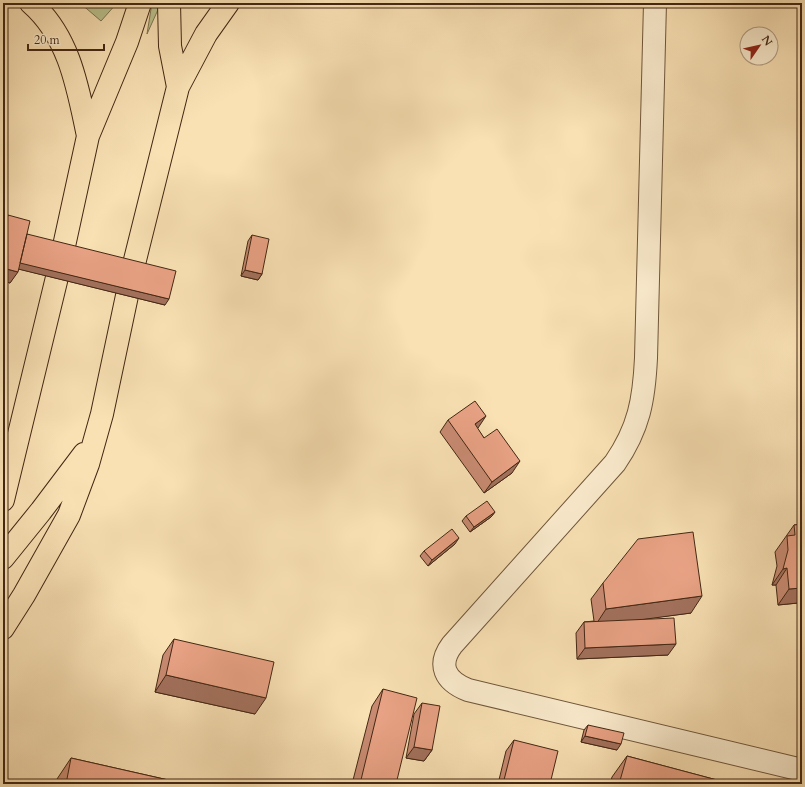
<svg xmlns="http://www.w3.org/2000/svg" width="805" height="787" viewBox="0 0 805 787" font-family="Cardo,serif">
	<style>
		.green { fill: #bbc38f; stroke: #7f7551 }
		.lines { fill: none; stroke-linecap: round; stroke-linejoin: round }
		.minor-casing { stroke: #70563b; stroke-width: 24 }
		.motorway-casing { stroke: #432713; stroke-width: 24 }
		.minor { stroke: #fbecce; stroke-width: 22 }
		.motorway { stroke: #f9e1b4; stroke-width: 22 }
		.wall { fill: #c88b72; stroke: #432713 }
		.shaded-wall { fill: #a3715d; stroke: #432713 }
		.building { fill: #e9a285; stroke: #432713 }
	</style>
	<rect width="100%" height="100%" fill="#f9e1b4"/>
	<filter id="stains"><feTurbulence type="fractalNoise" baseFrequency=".005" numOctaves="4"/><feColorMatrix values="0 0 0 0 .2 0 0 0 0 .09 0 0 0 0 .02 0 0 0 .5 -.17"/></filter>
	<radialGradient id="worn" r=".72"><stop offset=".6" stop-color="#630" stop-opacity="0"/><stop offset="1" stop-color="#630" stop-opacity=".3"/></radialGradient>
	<path class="green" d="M 80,3 L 117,3 L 101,21 Z
		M 152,3 L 161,3 L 147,34 Z"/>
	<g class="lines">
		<defs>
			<path id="minor" d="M 655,3 L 646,358 C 644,400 639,428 615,463 L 452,645 C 437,665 445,681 468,690 L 802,770"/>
			<path id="motorway" d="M 31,3 C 70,37 78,89 88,136
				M 169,3 L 170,46 L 178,87
				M 3,500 L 59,269 L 88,136 L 127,42 L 140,3
				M 3,558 L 41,511 L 84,454
				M 3,628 L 24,595 L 69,515 L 88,464 L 102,414 L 132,272 L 178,87 L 206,34 L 228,3"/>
		</defs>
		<use href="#minor" class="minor-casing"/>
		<use href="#motorway" class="motorway-casing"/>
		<use href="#minor" class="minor"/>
		<use href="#motorway" class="motorway"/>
	</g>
	<path class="wall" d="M 8,215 L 27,234 L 165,305 L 19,269 L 10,283 L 3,281 L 3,223 Z
		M 252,235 L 262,274 L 258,280 L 241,276 L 248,241 Z
		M 448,420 L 478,428 L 477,428 L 484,438 L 512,473 L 484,493 L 440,432 Z
		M 495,512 L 491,517 L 470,532 L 462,521 L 466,516 Z
		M 802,524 L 798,603 L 778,605 L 776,585 L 772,585 L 777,566 L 775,552 L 794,525 Z
		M 455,544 L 428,566 L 420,556 L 424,551 Z
		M 603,583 L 691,613 L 643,619 L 668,655 L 577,659 L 576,633 L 584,622 L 594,621 L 591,599 Z
		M 174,639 L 255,714 L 155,692 L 163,655 Z
		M 383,689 L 396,784 L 352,784 L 372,706 Z
		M 422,703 L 432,750 L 424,761 L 406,758 L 414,714 Z
		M 588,725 L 617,750 L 581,742 L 584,730 Z
		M 514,740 L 550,784 L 498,784 L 506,751 Z
		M 627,756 L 732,784 L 610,784 L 612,777 Z
		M 71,758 L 186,784 L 56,784 L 57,779 Z"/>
	<path class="shaded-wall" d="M 18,262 L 169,299 L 165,305 L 14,268 Z
		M 3,268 L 18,272 L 10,283 L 3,281 Z
		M 245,270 L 262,274 L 258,280 L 241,276 Z
		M 486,416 L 478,428 L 467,436 L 475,424 Z
		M 520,461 L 512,473 L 484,493 L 492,482 Z
		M 495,512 L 491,517 L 470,532 L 474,527 Z
		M 459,538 L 455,544 L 428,566 L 432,560 Z
		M 787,568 L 776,585 L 772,585 L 783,569 Z
		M 802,588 L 802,598 L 798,603 L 778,605 L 789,589 Z
		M 702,596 L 691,613 L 595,626 L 606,609 Z
		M 676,644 L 668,655 L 577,659 L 585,648 Z
		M 166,675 L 266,698 L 255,714 L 155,692 Z
		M 585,736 L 621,744 L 617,750 L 581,742 Z
		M 414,747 L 432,750 L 424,761 L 406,758 Z"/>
	<path class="building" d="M 8,215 L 30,221 L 18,272 L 3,268 L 3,237 Z
		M 27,234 L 176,271 L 169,299 L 20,263 Z
		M 252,235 L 269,239 L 262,274 L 245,270 Z
		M 3,304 L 7,305 L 3,320 Z
		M 475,401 L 486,416 L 475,424 L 484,438 L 497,429 L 520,461 L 492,482 L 448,420 Z
		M 487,501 L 495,512 L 474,527 L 466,516 Z
		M 802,524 L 802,588 L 789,589 L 787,568 L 783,569 L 788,550 L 787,536 L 795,535 L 794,525 Z
		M 452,529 L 459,538 L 432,560 L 424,551 Z
		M 693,532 L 702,596 L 606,609 L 603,583 L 638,539 Z
		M 674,618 L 676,644 L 585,648 L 584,622 Z
		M 174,639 L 274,662 L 266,698 L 166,675 Z
		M 383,689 L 417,698 L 396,784 L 360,784 Z
		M 422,703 L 440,706 L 432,750 L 414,747 Z
		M 588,725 L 624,733 L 621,744 L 585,736 Z
		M 514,740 L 558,751 L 550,784 L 503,784 Z
		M 627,756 L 732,784 L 619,784 Z
		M 71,758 L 186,784 L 66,784 Z"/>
	<rect width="805" height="787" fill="none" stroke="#f9e1b4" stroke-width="16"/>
	<rect x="4" y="4" width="797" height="779" fill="none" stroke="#432713" stroke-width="2"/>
	<rect x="8" y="8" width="789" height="771" fill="none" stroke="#432713"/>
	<g transform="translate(759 46) rotate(56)"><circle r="19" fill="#fbecce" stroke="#b19d83"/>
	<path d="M0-3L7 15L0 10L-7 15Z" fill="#8f2418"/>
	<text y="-6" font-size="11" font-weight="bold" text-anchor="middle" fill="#432713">N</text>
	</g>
	<path d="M28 44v6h76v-6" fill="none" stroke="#432713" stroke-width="2"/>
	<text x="34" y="44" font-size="12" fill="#432713" stroke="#fbecce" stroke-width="3" paint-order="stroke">20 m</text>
	<rect width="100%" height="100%" filter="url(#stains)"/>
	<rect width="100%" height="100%" fill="url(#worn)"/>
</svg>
